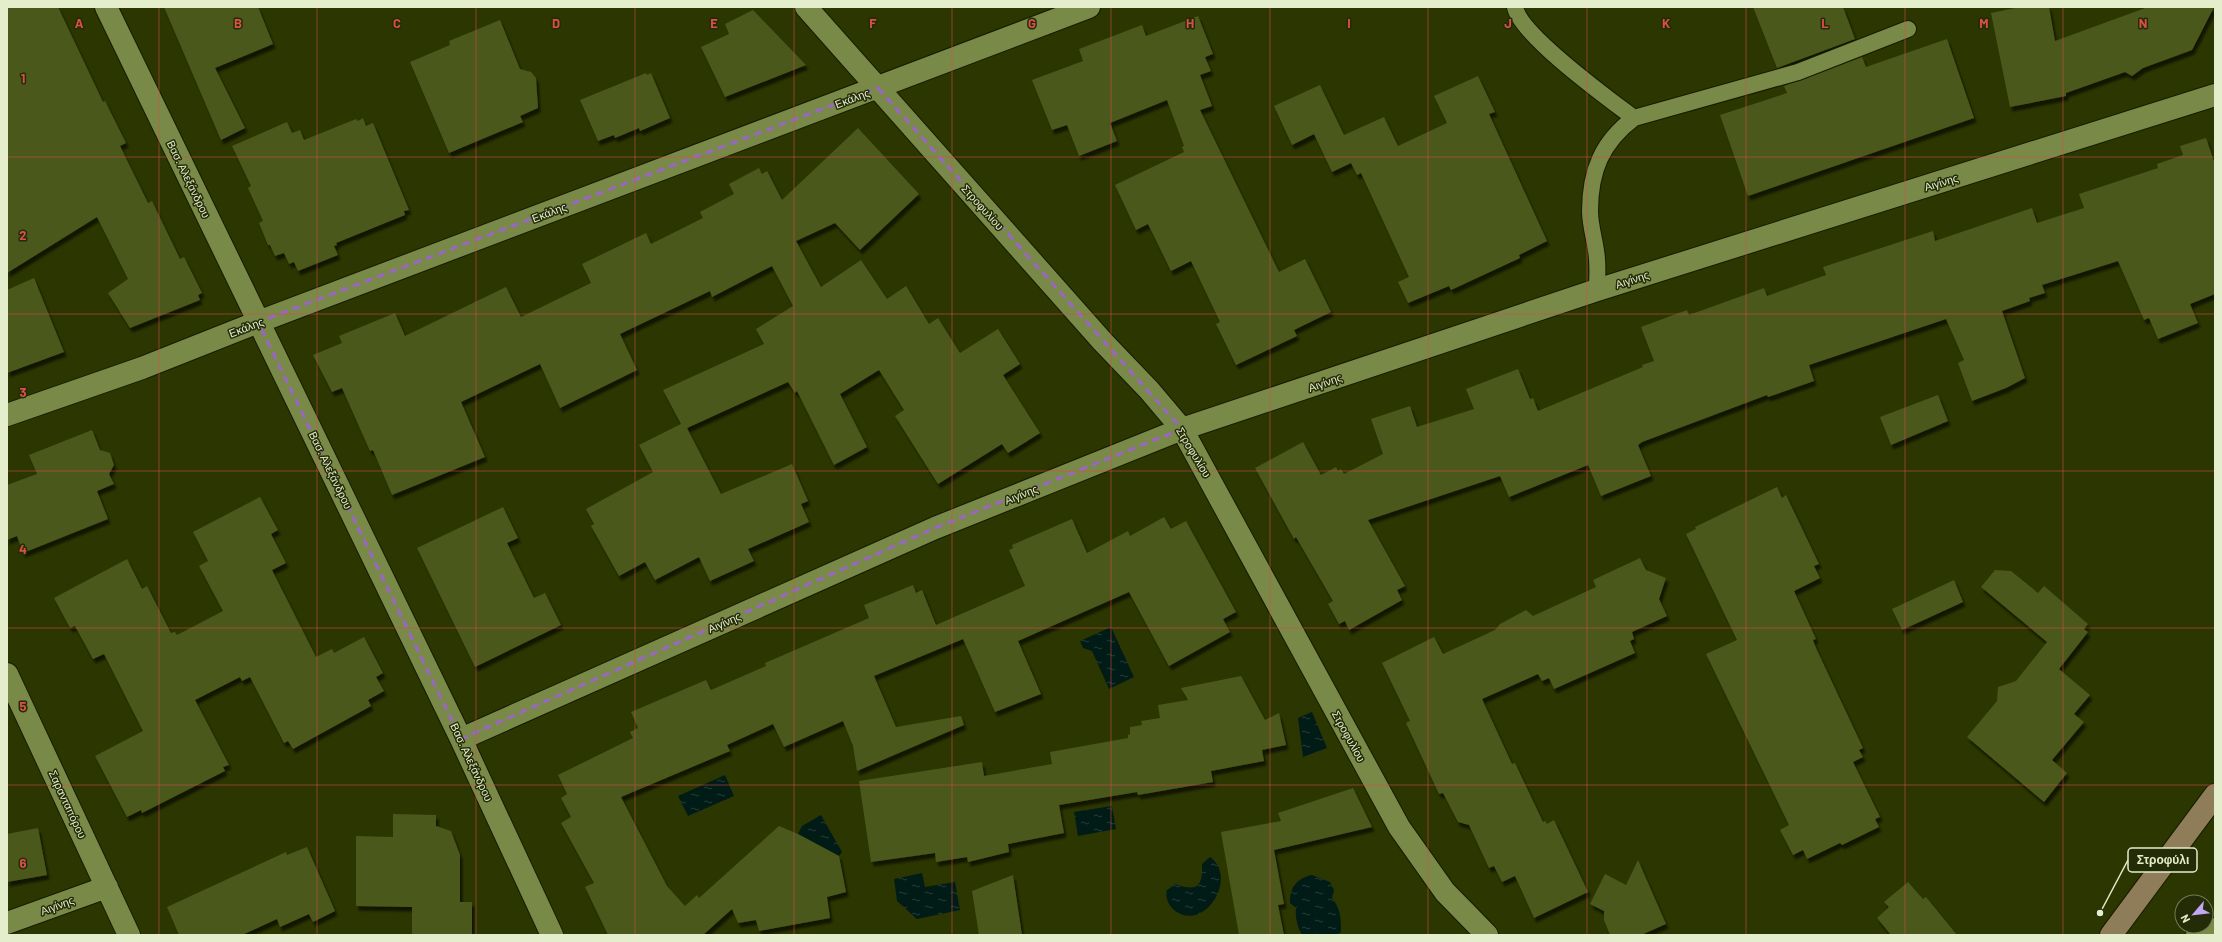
<svg xmlns="http://www.w3.org/2000/svg" width="2222" height="942" viewBox="0 0 2222 942" font-family="Barlow,sans-serif">
	<style>
		.water { fill: url(#water-ripples) }
		.building { fill: #4b581a; filter: url(#shadow) }
		.lines { fill: none; stroke-linecap: round; stroke-linejoin: round }
		.service-casing { stroke: #161c00; stroke-width: 18 }
		.minor-casing { stroke: #161c00; stroke-width: 24 }
		.tertiary-casing { stroke: #161c00; stroke-width: 24 }
		.secondary-casing { stroke: #161c00; stroke-width: 24 }
		.service { stroke: #798947; stroke-width: 16 }
		.minor { stroke: #798947; stroke-width: 22 }
		.tertiary { stroke: #798947; stroke-width: 22 }
		.secondary { stroke: #8e7d58; stroke-width: 22 }
		.marked { fill: none; stroke: #9a66c3; stroke-width: 3; stroke-dasharray: 8 5; stroke-linejoin: round }
		.grid { fill: none; stroke: #d95049; stroke-width: 1; stroke-opacity: 0.55 }
		.labels { text-anchor: middle; dominant-baseline: central; stroke-width: 3; stroke-linejoin: round; paint-order: stroke }
		.street-label { font-size: 11px; fill: #e4eecc; stroke: #242b07 }
		.grid-label { font-size: 13px; text-anchor: middle; font-weight: bold; fill: #d95049; stroke: #242b07; stroke-width: 3; stroke-linejoin: round; paint-order: stroke }
		.leader { fill: none; stroke: #e4eecc; stroke-width: 1.5 }
		.callout-dot { fill: #e4eecc; stroke: #242b07; stroke-width: 1.5 }
		.callout { fill: #242b07; stroke: #e4eecc; stroke-width: 1.5 }
		.callout-label { font-size: 12px; text-anchor: middle; font-weight: bold; fill: #e4eecc }
	</style>
	<defs>
		<pattern id="water-ripples" width="26" height="14" patternUnits="userSpaceOnUse"><rect width="26" height="14" fill="#011b16"/><path d="M2 4q2-2 4 0t4 0M15 11q2-2 4 0t4 0" fill="none" stroke="#263c37"/></pattern>
		<filter id="shadow"><feDropShadow dx="2.5" dy="4.5" stdDeviation="1" flood-color="#0009"/></filter>
	</defs>
	<rect width="100%" height="100%" fill="#2c3600"/>
	<path class="water" d="M 1111,627 L 1134,677 L 1109,689 L 1092,651 L 1083,648 L 1080,641 Z
		M 1312,712 L 1327,748 L 1303,757 L 1298,718 Z
		M 725,775 L 734,796 L 688,816 L 678,796 Z
		M 1112,806 L 1116,829 L 1078,836 L 1074,812 Z
		M 821,815 L 842,852 L 839,856 L 798,834 L 802,826 Z
		M 1210,857 C 1239,877 1204,934 1174,910 C 1168,904 1166,899 1166,891 L 1175,884 C 1197,892 1203,887 1202,864 Z
		M 922,873 L 925,887 L 955,882 L 960,910 L 917,919 L 897,901 L 894,879 Z
		M 1312,875 L 1330,882 L 1334,890 L 1332,898 C 1341,909 1341,919 1341,932 L 1337,935 L 1302,935 C 1297,926 1295,918 1296,908 L 1290,903 C 1289,888 1297,878 1312,875 Z"/>
	<path class="building" d="M 7,7 L 58,7 L 103,102 L 105,101 L 126,143 L 120,146 L 148,203 L 152,201 L 180,259 L 184,257 L 202,293 L 198,295 L 200,300 L 130,328 L 108,293 L 128,279 L 97,217 L 7,273 Z
		M 164,7 L 258,7 L 273,44 L 215,68 L 245,128 L 221,140 Z
		M 1753,7 L 1843,7 L 1855,39 L 1777,68 Z
		M 2020,7 L 2049,7 L 2055,41 L 2148,7 L 2214,7 L 2192,50 L 2143,68 L 2132,76 L 2125,72 L 2066,93 L 2066,96 L 2010,107 L 1991,13 Z
		M 753,10 L 806,65 L 725,97 L 701,47 L 729,34 L 725,24 Z
		M 1198,16 L 1213,54 L 1205,57 L 1211,71 L 1200,75 L 1212,106 L 1200,110 L 1279,272 L 1305,259 L 1331,312 L 1294,330 L 1297,336 L 1236,365 L 1216,324 L 1220,322 L 1191,261 L 1171,271 L 1148,224 L 1136,230 L 1115,185 L 1184,152 L 1182,147 L 1184,146 L 1167,100 L 1110,123 L 1117,141 L 1079,156 L 1067,125 L 1052,130 L 1032,80 L 1083,61 L 1079,49 L 1142,25 L 1146,36 Z
		M 500,20 L 520,69 L 531,72 L 536,78 L 538,108 L 520,116 L 523,122 L 449,153 L 410,62 L 450,45 L 449,41 Z
		M 1947,39 L 1974,118 L 1748,196 L 1720,115 L 1787,93 L 1784,86 L 1862,57 L 1866,67 Z
		M 646,73 L 647,75 L 651,73 L 670,118 L 640,131 L 639,128 L 615,138 L 614,135 L 598,141 L 580,100 Z
		M 1478,76 L 1495,112 L 1489,114 L 1547,241 L 1519,255 L 1520,258 L 1451,290 L 1449,286 L 1408,303 L 1398,282 L 1409,277 L 1361,173 L 1357,175 L 1351,163 L 1332,172 L 1314,134 L 1292,145 L 1274,106 L 1320,85 L 1344,135 L 1384,117 L 1398,146 L 1447,123 L 1434,96 Z
		M 363,118 L 366,126 L 373,123 L 409,210 L 404,211 L 405,215 L 336,243 L 337,245 L 334,246 L 338,255 L 298,271 L 294,262 L 289,264 L 284,253 L 275,256 L 270,245 L 268,245 L 259,223 L 263,221 L 248,188 L 251,186 L 232,146 L 287,122 L 292,133 L 300,130 L 304,140 L 356,119 L 358,121 Z
		M 858,128 L 919,194 L 860,250 L 835,223 L 796,241 L 821,287 L 861,260 L 887,299 L 906,286 L 929,324 L 938,318 L 960,353 L 998,329 L 1020,364 L 1003,375 L 1040,433 L 1008,453 L 1002,444 L 938,484 L 895,416 L 904,410 L 879,370 L 840,394 L 867,447 L 834,465 L 797,391 L 795,393 L 788,382 L 687,428 L 721,494 L 792,464 L 808,501 L 801,504 L 809,522 L 748,549 L 754,561 L 710,581 L 699,557 L 655,580 L 645,562 L 619,576 L 591,526 L 594,524 L 586,509 L 653,472 L 639,445 L 681,424 L 663,390 L 764,344 L 756,329 L 793,306 L 772,266 L 712,297 L 710,291 L 620,334 L 637,370 L 560,408 L 540,364 L 461,402 L 485,457 L 392,495 L 373,450 L 370,451 L 342,388 L 332,392 L 313,355 L 342,343 L 339,336 L 395,313 L 405,336 L 506,287 L 521,317 L 591,283 L 582,264 L 646,233 L 651,244 L 703,218 L 700,212 L 734,194 L 729,184 L 759,168 L 762,174 L 767,171 L 782,200 Z
		M 2206,138 L 2215,164 L 2215,294 L 2190,304 L 2198,323 L 2158,339 L 2149,318 L 2144,320 L 2118,261 L 2042,285 L 2045,293 L 2029,298 L 2030,301 L 2002,311 L 2025,378 L 2006,388 L 1972,401 L 1958,363 L 1964,360 L 1946,319 L 1809,365 L 1814,381 L 1768,397 L 1767,395 L 1642,442 L 1638,445 L 1651,476 L 1601,496 L 1588,465 L 1509,497 L 1500,476 L 1368,520 L 1405,586 L 1397,590 L 1402,600 L 1349,630 L 1345,621 L 1339,624 L 1328,604 L 1333,601 L 1296,537 L 1294,539 L 1255,468 L 1303,442 L 1321,475 L 1336,467 L 1338,471 L 1341,469 L 1344,474 L 1383,454 L 1371,419 L 1410,406 L 1417,427 L 1474,409 L 1466,389 L 1518,369 L 1530,399 L 1533,398 L 1538,411 L 1643,367 L 1642,365 L 1654,361 L 1641,327 L 1687,310 L 1689,315 L 1764,288 L 1767,296 L 1826,275 L 1823,267 L 1933,231 L 1935,241 L 2032,208 L 2037,223 L 2084,208 L 2079,194 L 2158,168 L 2157,164 L 2183,155 L 2180,146 Z
		M 34,278 L 64,352 L 7,373 L 7,290 Z
		M 1938,395 L 1948,421 L 1891,445 L 1880,417 Z
		M 92,430 L 100,450 L 110,453 L 114,465 L 109,474 L 114,484 L 97,491 L 108,519 L 23,553 L 17,536 L 7,540 L 7,485 L 37,474 L 29,455 Z
		M 1777,487 L 1782,498 L 1786,495 L 1819,564 L 1814,566 L 1820,578 L 1794,591 L 1816,639 L 1813,640 L 1816,648 L 1863,748 L 1859,750 L 1863,757 L 1853,762 L 1880,817 L 1875,819 L 1879,827 L 1842,845 L 1840,843 L 1807,859 L 1803,850 L 1793,855 L 1780,830 L 1789,825 L 1706,654 L 1737,640 L 1686,534 L 1696,529 L 1695,527 Z
		M 260,497 L 278,530 L 271,534 L 286,563 L 272,570 L 316,657 L 332,649 L 334,653 L 364,637 L 383,673 L 376,677 L 384,691 L 368,700 L 371,706 L 293,749 L 288,741 L 284,743 L 250,677 L 242,681 L 240,677 L 195,700 L 229,765 L 223,767 L 225,771 L 142,813 L 141,810 L 127,817 L 95,756 L 143,731 L 104,654 L 93,659 L 75,626 L 70,628 L 54,598 L 127,559 L 142,589 L 147,586 L 171,633 L 175,632 L 177,635 L 223,611 L 199,566 L 208,561 L 193,532 Z
		M 503,507 L 518,538 L 507,543 L 534,598 L 545,593 L 561,625 L 475,667 L 417,548 Z
		M 1164,517 L 1171,529 L 1186,521 L 1236,612 L 1223,619 L 1230,632 L 1169,666 L 1129,592 L 1018,641 L 1041,694 L 995,712 L 963,639 L 874,676 L 896,727 L 961,716 L 964,725 L 857,771 L 853,746 L 843,721 L 784,747 L 773,724 L 727,745 L 730,751 L 621,797 L 667,886 L 685,906 L 697,895 L 699,898 L 779,826 L 798,834 L 839,856 L 846,892 L 827,897 L 830,918 L 759,931 L 756,920 L 738,923 L 732,909 L 703,935 L 608,935 L 585,887 L 594,883 L 561,823 L 571,817 L 561,798 L 567,794 L 558,775 L 633,738 L 630,732 L 638,728 L 631,712 L 706,680 L 711,690 L 766,666 L 765,663 L 869,618 L 864,605 L 913,585 L 916,593 L 922,590 L 936,625 L 1025,586 L 1009,550 L 1013,548 L 1012,545 L 1072,519 L 1087,553 L 1128,531 L 1130,536 Z
		M 1640,558 L 1646,570 L 1666,578 L 1659,599 L 1667,616 L 1632,632 L 1634,639 L 1630,641 L 1635,653 L 1554,689 L 1549,678 L 1542,681 L 1538,674 L 1482,699 L 1512,764 L 1515,763 L 1543,822 L 1545,821 L 1547,824 L 1554,820 L 1588,892 L 1534,918 L 1515,876 L 1502,882 L 1494,866 L 1489,868 L 1469,825 L 1458,822 L 1443,793 L 1439,794 L 1406,723 L 1410,721 L 1382,663 L 1434,637 L 1443,654 L 1495,630 L 1500,624 L 1526,610 L 1533,616 L 1596,587 L 1593,580 Z
		M 1995,570 L 2011,571 L 2038,593 L 2044,586 L 2088,624 L 2084,629 L 2088,632 L 2059,669 L 2090,695 L 2074,714 L 2084,722 L 2052,760 L 2067,773 L 2044,802 L 1967,737 L 1997,701 L 1998,687 L 2016,681 L 2047,642 L 1981,587 Z
		M 1954,580 L 1963,602 L 1902,630 L 1892,609 Z
		M 1241,676 L 1265,720 L 1279,713 L 1286,745 L 1262,750 L 1264,761 L 1211,771 L 1213,782 L 1138,795 L 1137,792 L 1059,805 L 1064,833 L 1008,844 L 1009,852 L 968,862 L 967,857 L 936,862 L 935,853 L 871,862 L 859,781 L 982,762 L 984,776 L 1052,764 L 1050,752 L 1128,738 L 1128,735 L 1130,734 L 1130,727 L 1142,725 L 1141,721 L 1160,718 L 1158,705 L 1188,700 L 1181,688 Z
		M 1353,788 L 1372,827 L 1274,850 L 1284,904 L 1278,905 L 1284,935 L 1239,935 L 1221,832 L 1281,821 L 1278,813 Z
		M 393,814 L 436,815 L 436,826 L 451,831 L 460,855 L 460,902 L 472,902 L 472,935 L 412,935 L 412,907 L 356,906 L 356,836 L 393,837 Z
		M 38,828 L 47,875 L 7,882 L 7,834 Z
		M 307,847 L 335,911 L 313,922 L 309,914 L 280,927 L 277,919 L 242,935 L 179,935 L 167,907 L 286,852 L 287,855 Z
		M 1638,860 L 1666,924 L 1641,935 L 1610,935 L 1604,920 L 1604,911 L 1590,904 L 1605,874 L 1626,885 Z
		M 1013,875 L 1022,935 L 979,935 L 972,891 Z
		M 1908,882 L 1923,899 L 1926,897 L 1957,935 L 1891,935 L 1877,918 L 1889,907 L 1884,902 Z"/>
	<g class="lines">
		<defs>
			<path id="service" d="M 1515,7 C 1520,35 1609,99 1634,118
				M 1597,290 C 1597,280 1598,270 1597,259 C 1596,243 1590,227 1590,211 C 1590,171 1602,142 1634,118 L 1798,72 L 1908,29"/>
			<path id="minor" d="M 106,7 L 461,739 L 552,935
				M 7,415 L 142,368 L 258,322 L 1089,7
				M 7,674 L 129,935
				M 461,739 L 935,528 L 1182,429 L 1597,290 L 2215,95
				M 7,923 L 107,887
				M 2197,935 L 2215,929"/>
			<path id="tertiary" d="M 806,7 L 1103,342 L 1149,390 L 1182,429 L 1399,827 L 1445,892 L 1487,935"/>
			<path id="secondary" d="M 2111,935 L 2215,795"/>
		</defs>
		<use href="#service" class="service-casing"/>
		<use href="#minor" class="minor-casing"/>
		<use href="#tertiary" class="tertiary-casing"/>
		<use href="#secondary" class="secondary-casing"/>
		<use href="#service" class="service"/>
		<use href="#minor" class="minor"/>
		<use href="#tertiary" class="tertiary"/>
		<use href="#secondary" class="secondary"/>
	</g>
	<path class="marked" d="M 878,88 L 1182,429 L 935,528 L 461,739 L 258,322 Z"/>
	<path class="grid" d="M 159,7 L 159,935M 317,7 L 317,935M 476,7 L 476,935M 635,7 L 635,935M 794,7 L 794,935M 952,7 L 952,935M 1111,7 L 1111,935M 1270,7 L 1270,935M 1428,7 L 1428,935M 1587,7 L 1587,935M 1746,7 L 1746,935M 1905,7 L 1905,935M 2063,7 L 2063,935M 7,157 L 2215,157M 7,314 L 2215,314M 7,471 L 2215,471M 7,628 L 2215,628M 7,785 L 2215,785"/>
	<g class="labels">
		<g class="street-label">
			<text transform="translate(852 98) rotate(-21)">Εκάλης</text>
			<text transform="translate(189 179) rotate(64)">Βασ. Αλεξάνδρου</text>
			<text transform="translate(1941 182) rotate(-17)">Αιγίνης</text>
			<text transform="translate(983 207) rotate(48)">Στροφυλίου</text>
			<text transform="translate(549 212) rotate(-21)">Εκάλης</text>
			<text transform="translate(1632 279) rotate(-18)">Αιγίνης</text>
			<text transform="translate(246 327) rotate(-21)">Εκάλης</text>
			<text transform="translate(1325 382) rotate(-19)">Αιγίνης</text>
			<text transform="translate(1194 452) rotate(59)">Στροφυλίου</text>
			<text transform="translate(331 470) rotate(64)">Βασ. Αλεξάνδρου</text>
			<text transform="translate(1021 494) rotate(-22)">Αιγίνης</text>
			<text transform="translate(724 622) rotate(-24)">Αιγίνης</text>
			<text transform="translate(1349 736) rotate(61)">Στροφυλίου</text>
			<text transform="translate(472 762) rotate(65)">Βασ. Αλεξάνδρου</text>
			<text transform="translate(68 804) rotate(65)">Σαρανταπόρου</text>
			<text transform="translate(57 905) rotate(-20)">Αιγίνης</text>
		</g>
	</g>
	<g class="grid-label">
		<text x="79" y="28">A</text>
		<text x="238" y="28">B</text>
		<text x="397" y="28">C</text>
		<text x="556" y="28">D</text>
		<text x="714" y="28">E</text>
		<text x="873" y="28">F</text>
		<text x="1032" y="28">G</text>
		<text x="1190" y="28">H</text>
		<text x="1349" y="28">I</text>
		<text x="1508" y="28">J</text>
		<text x="1666" y="28">K</text>
		<text x="1825" y="28">L</text>
		<text x="1984" y="28">M</text>
		<text x="2143" y="28">N</text>
		<text x="23" y="83">1</text>
		<text x="23" y="240">2</text>
		<text x="23" y="397">3</text>
		<text x="23" y="554">4</text>
		<text x="23" y="711">5</text>
		<text x="23" y="868">6</text>
	</g>
	<path class="leader" d="M2100 913L2128 860"/>
	<circle class="callout-dot" cx="2100" cy="913" r="4"/>
	<rect class="callout" x="2128" y="848" width="69" height="24" rx="4"/>
	<g class="callout-label">
		<text x="2163" y="864">Στροφύλι</text>
	</g>
	<rect width="2222" height="942" fill="none" stroke="#e4eecc" stroke-width="16"/>
	<g transform="translate(2194 914) rotate(242)"><circle r="19" fill="#242b07" stroke="#717956"/>
	<path d="M0-3L7 15L0 10L-7 15Z" fill="#c2a8f2"/>
	<text y="-6" font-size="11" font-weight="bold" text-anchor="middle" fill="#e4eecc">N</text>
	</g>
</svg>
